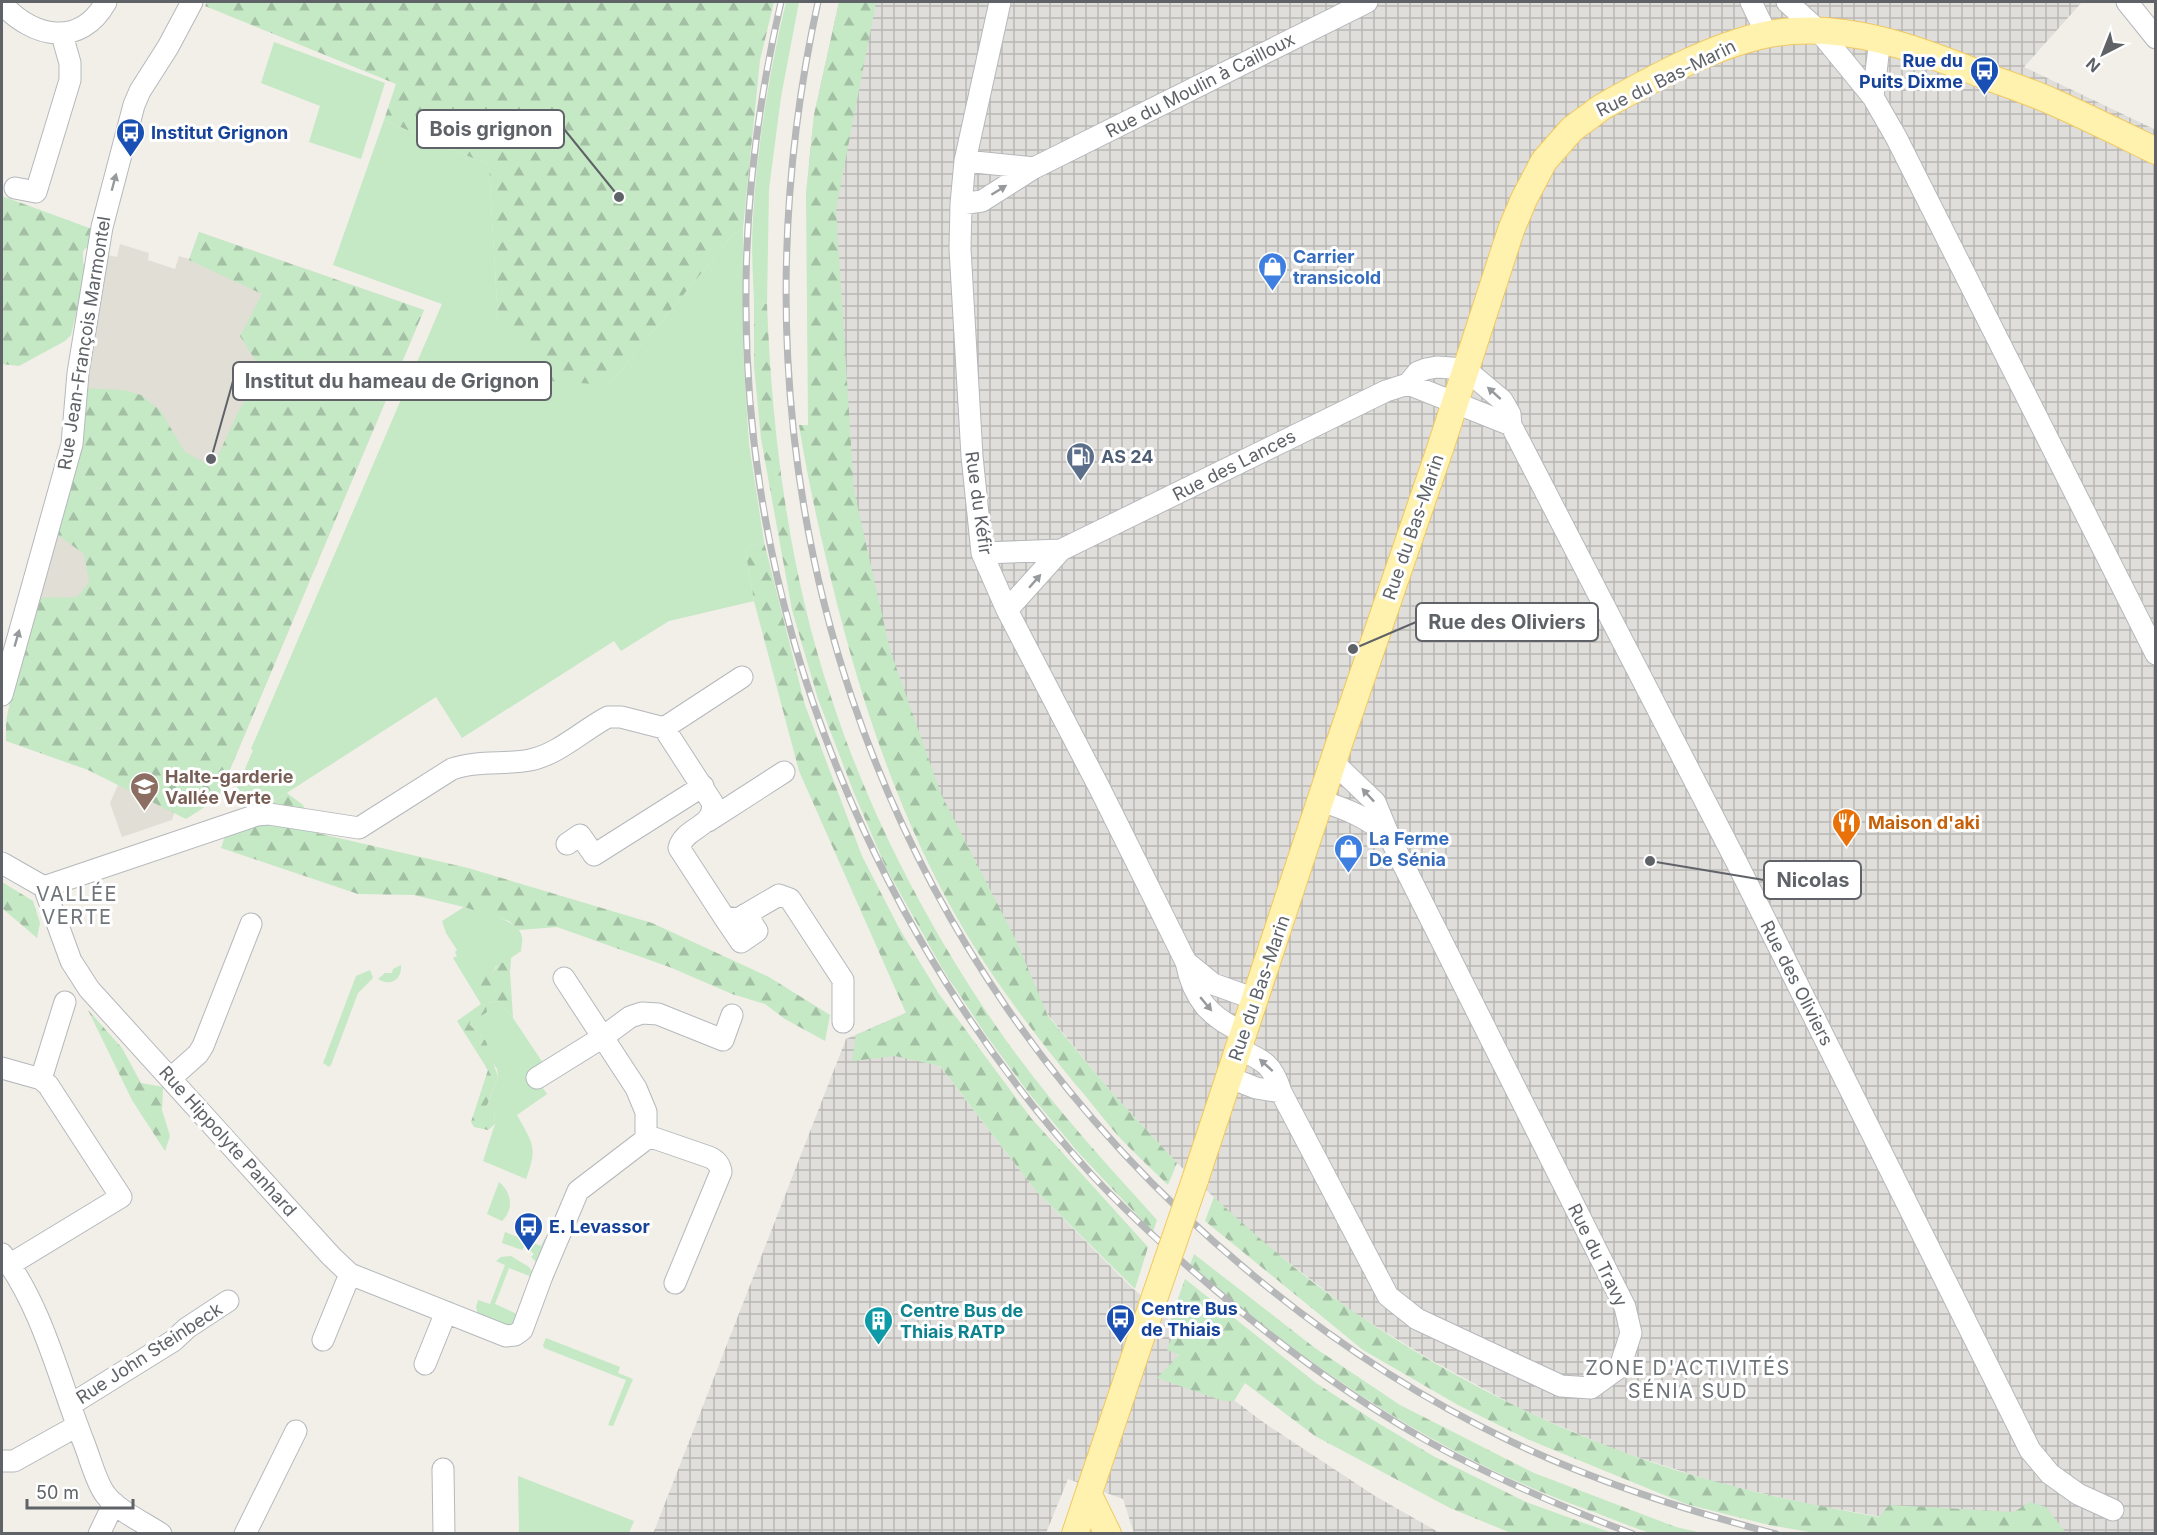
<svg xmlns="http://www.w3.org/2000/svg" width="2157" height="1535" viewBox="0 0 2157 1535" font-family="Inter,sans-serif">
	<style>
		.industrial { fill: url(#industrial-grid) }
		.education { fill: #e1ded6 }
		.grass { fill: #c5e8c5 }
		.forest { fill: url(#forest-firs) }
		.lines { fill: none; stroke-linecap: round; stroke-linejoin: round }
		.minor-casing { stroke: #b5b8bc; stroke-width: 23 }
		.major-casing { stroke: #f2c960; stroke-width: 28 }
		.minor { stroke: #fff; stroke-width: 21 }
		.major { stroke: #fff2af; stroke-width: 26 }
		.rail-casing { stroke: #b6b7b8; stroke-width: 7 }
		.rail { stroke: #fff; stroke-width: 4.5; stroke-dasharray: 14; stroke-linecap: butt }
		.major-bridge-casing { stroke: #f2c960; stroke-width: 28; stroke-linecap: butt }
		.major-bridge { stroke: #fff2af; stroke-width: 26 }
		.oneway { fill: #979a9d }
		.labels { text-anchor: middle; dominant-baseline: central; stroke-width: 6; stroke-linejoin: round; paint-order: stroke }
		.transit-label { font-size: 18px; font-weight: bold; fill: #164399; stroke: #fff; text-anchor: start }
		.street-label { font-size: 18px; fill: #5f6368; stroke: #fff }
		.shop-label { font-size: 18px; font-weight: bold; fill: #366cbe; stroke: #fff; text-anchor: start }
		.service-label { font-size: 18px; font-weight: bold; fill: #4e5e75; stroke: #fff; text-anchor: start }
		.education-label { font-size: 18px; font-weight: bold; fill: #785e54; stroke: #fff; text-anchor: start }
		.food-label { font-size: 18px; font-weight: bold; fill: #c56008; stroke: #fff; text-anchor: start }
		.culture-label { font-size: 18px; font-weight: bold; fill: #0d838f; stroke: #fff; text-anchor: start }
		.neighbourhood-label { font-size: 20px; letter-spacing: 1.5px; fill: #70757a; stroke: #fff }
		.leader { fill: none; stroke: #5f6368; stroke-width: 2 }
		.callout-dot { fill: #5f6368; stroke: #fff; stroke-width: 2 }
		.callout { fill: #fff; stroke: #5f6368; stroke-width: 2 }
		.callout-label { font-size: 20px; text-anchor: middle; font-weight: bold; fill: #5f6368 }
	</style>
	<defs>
		<pattern id="industrial-grid" width="8" height="8" patternUnits="userSpaceOnUse" patternTransform="scale(1.5)"><rect width="8" height="8" fill="#e0deda"/><path d="M0 4h8M4 0v8" fill="none" stroke="#b9b8b5"/></pattern>
		<pattern id="forest-firs" width="22" height="20" patternUnits="userSpaceOnUse" patternTransform="scale(1.5)"><rect width="22" height="20" fill="#c5e8c5"/><path d="M5 1l3.5 6h-7zM16 11l3.5 6h-7z" fill="#a3c0a4"/></pattern>
	</defs>
	<rect width="100%" height="100%" fill="#f1efe8"/>
	<path class="industrial" d="M 839,2 L 2082,2 L 2024,67 L 2156,130 L 2155,1533 L 2053,1533 L 1888,1518 L 1809,1504 L 1718,1483 L 1616,1450 L 1523,1410 L 1431,1360 L 1353,1312 L 1261,1241 L 1177,1163 L 1113,1094 L 1049,1016 L 1012,958 L 848,608 L 806,194 L 814,115 Z
		M 906,1013 L 922,1043 L 1035,1190 L 1130,1286 L 1176,1326 L 1178,1358 L 1263,1422 L 1375,1496 L 1440,1533 L 1134,1533 L 1123,1499 L 1068,1479 L 1046,1533 L 653,1534 L 846,1039 Z"/>
	<path class="education" d="M 199,232 L 424,310 L 215,805 L 119,758 L 6,722 L 102,254 L 117,257 L 120,244 L 149,253 L 148,260 L 175,269 L 179,256 L 189,259 Z
		M 121,778 L 177,804 L 172,820 L 122,837 L 110,803 Z"/>
	<path class="grass" d="M 786,2 L 799,2 L 781,97 L 769,189 L 767,304 L 754,302 C 753,275 751,247 753,219 C 757,146 769,73 786,2 Z
		M 274,42 L 385,83 L 361,159 L 309,142 L 320,106 L 261,83 Z
		M 384,120 L 489,165 L 498,321 L 609,385 L 732,236 L 743,228 L 743,351 L 749,444 L 764,542 L 745,549 L 754,601 L 669,621 L 621,651 L 614,641 L 462,738 L 436,697 L 268,805 L 248,807 L 232,800 L 253,750 L 251,749 L 442,304 L 333,265 Z
		M 464,907 C 479,912 519,919 522,937 C 523,941 521,947 521,951 L 511,958 L 510,972 L 504,963 L 496,966 L 492,974 L 489,975 L 486,993 L 487,1003 L 498,1001 L 513,1018 L 543,1063 L 533,1074 L 547,1094 L 517,1115 C 533,1144 538,1147 526,1179 L 483,1161 L 495,1124 L 494,1111 L 486,1109 L 498,1077 L 497,1069 L 491,1059 L 486,1041 L 469,1024 L 486,1012 L 486,1006 L 481,1004 L 453,958 L 457,956 L 455,952 L 457,950 L 446,933 L 442,921 Z
		M 401,965 C 402,980 391,987 378,979 L 385,973 L 392,973 L 393,969 Z
		M 370,970 L 373,978 L 358,993 L 331,1065 L 329,1067 L 323,1063 L 356,976 Z
		M 499,1182 C 512,1193 514,1209 502,1221 L 487,1214 Z
		M 505,1232 L 541,1246 L 545,1238 L 552,1241 L 538,1264 L 531,1257 L 534,1254 L 525,1246 L 522,1250 L 502,1243 Z
		M 511,1256 L 529,1267 L 533,1273 L 532,1277 L 509,1268 L 495,1304 L 517,1314 L 512,1328 L 478,1315 L 476,1307 L 478,1300 L 490,1304 L 505,1265 L 496,1261 L 501,1257 Z
		M 546,1338 L 620,1367 L 618,1373 L 633,1379 L 613,1426 L 608,1425 L 626,1380 L 544,1348 L 543,1345 Z
		M 518,1476 L 634,1521 L 629,1533 L 519,1533 Z"/>
	<path class="forest" d="M 207,2 L 774,2 L 760,60 L 743,228 L 732,236 L 609,385 L 550,381 L 498,321 L 489,165 L 384,120 L 396,84 L 205,6 Z
		M 839,2 L 876,2 L 836,209 L 854,491 L 890,650 L 941,794 L 1016,940 L 1048,1016 L 1113,1094 L 1177,1163 L 1168,1185 C 1153,1170 1137,1156 1123,1141 C 1106,1123 1092,1103 1076,1085 C 1027,1025 981,964 945,896 C 888,789 852,671 825,554 C 815,511 806,469 799,425 L 808,425 L 806,194 L 814,115 Z
		M 2,196 L 92,229 L 90,244 L 83,251 L 83,263 L 87,268 L 71,335 L 65,341 L 19,366 L 2,364 Z
		M 199,232 L 424,310 L 215,805 L 211,803 L 186,819 L 88,770 L 6,741 L 6,722 L 31,598 L 77,597 L 89,582 L 84,554 L 58,535 L 81,444 L 84,388 L 124,390 L 141,395 L 160,410 L 185,452 L 213,467 L 237,414 L 262,371 L 240,336 L 262,294 L 189,260 Z
		M 754,302 L 767,304 C 772,435 789,572 831,697 C 869,814 927,925 996,1026 C 1044,1096 1101,1158 1157,1220 L 1153,1232 L 1077,1151 L 1028,1092 L 986,1035 L 942,968 L 886,868 L 854,793 L 818,699 L 792,610 L 761,439 L 754,366 Z
		M 764,542 L 805,705 L 862,856 L 899,928 L 939,994 L 1031,1118 L 1148,1247 L 1135,1289 L 1035,1190 L 940,1066 L 895,1056 L 852,1061 L 856,1035 L 906,1013 L 799,771 L 754,601 L 745,549 Z
		M 287,793 L 303,805 L 317,833 L 468,868 L 652,923 L 769,977 L 830,1015 L 825,1041 L 785,1019 L 765,1004 L 732,994 L 672,968 L 557,927 L 519,930 L 509,921 L 464,907 L 414,895 L 358,894 L 221,848 L 224,839 L 248,807 L 268,805 Z
		M 2,882 L 33,901 L 40,923 L 37,938 L 2,908 Z
		M 499,963 L 504,963 L 510,972 L 513,1018 L 498,1001 L 487,1003 L 484,998 L 485,992 L 477,987 L 477,982 L 481,975 L 492,974 Z
		M 481,1004 L 486,1006 L 487,1012 L 469,1024 L 486,1041 L 498,1077 L 486,1108 L 494,1111 L 495,1124 L 488,1130 L 474,1127 L 471,1122 L 488,1070 L 457,1021 Z
		M 88,1010 L 122,1048 L 141,1083 L 163,1087 L 162,1110 L 170,1136 L 165,1151 L 132,1100 Z
		M 1214,1197 C 1258,1238 1304,1278 1354,1312 C 1435,1368 1524,1414 1615,1449 C 1700,1482 1790,1501 1879,1517 L 1889,1505 L 2014,1512 L 2030,1502 L 2046,1507 L 2066,1533 L 1815,1533 L 1769,1525 L 1686,1504 L 1527,1439 L 1458,1405 L 1363,1350 L 1205,1221 Z
		M 1194,1254 L 1315,1348 L 1400,1405 L 1534,1473 L 1676,1527 L 1702,1533 C 1688,1534 1671,1535 1657,1534 C 1638,1531 1607,1516 1588,1510 C 1440,1457 1308,1368 1190,1265 Z
		M 1185,1279 L 1316,1383 L 1373,1420 L 1435,1457 L 1526,1502 L 1612,1533 L 1511,1533 L 1450,1508 L 1315,1436 L 1245,1383 L 1234,1401 L 1223,1401 L 1157,1378 L 1179,1355 L 1167,1350 L 1176,1326 L 1170,1321 Z"/>
	<g class="lines">
		<defs>
			<path id="minor" d="M 1000,2 L 965,161 L 961,204 L 960,249 L 972,456 L 982,553 L 1007,610 L 1100,789 L 1186,962 C 1193,998 1210,1018 1243,1032
				M 1751,2 L 1767,35
				M 1787,2 L 1819,31 L 1873,97 L 1896,137 L 2156,654
				M 2127,2 L 2156,38
				M 2,4 C 34,38 80,48 106,2
				M 1873,97 L 1880,39
				M 965,161 L 1034,168
				M 15,188 L 36,192 L 70,80 L 70,63 L 62,35
				M 961,204 L 982,201 L 1034,168 L 1367,2
				M 1408,384 L 1511,425
				M 982,553 L 1061,550
				M 1007,610 L 1061,550 L 1386,391 L 1408,384 L 1418,372 L 1426,369 L 1437,367 L 1465,369 L 1502,400 L 1510,414 L 1511,425 L 1737,863 L 2030,1450 L 2050,1474 L 2078,1494 L 2113,1510
				M 2,695 L 72,444 L 78,373 L 102,227 L 134,105 L 140,91 L 168,47 L 192,2
				M 664,728 L 742,677
				M 1321,801 C 1349,810 1366,817 1389,836
				M 708,821 L 784,772
				M 567,844 L 580,835 L 594,855 L 703,786
				M 2,863 L 44,887 L 71,961 L 89,989 L 331,1256 L 350,1274 L 506,1336 L 515,1335 L 522,1330 L 542,1276 L 578,1191 L 646,1139 L 654,1138 L 709,1157 C 716,1160 720,1164 721,1172 L 675,1283
				M 44,887 L 257,815 L 269,814 L 359,828 L 452,769 C 477,760 505,765 530,760 C 559,754 583,730 608,717 L 621,717 L 664,728 L 712,802 C 717,827 684,827 679,848 L 724,917 L 738,919 L 779,895 L 790,899 L 843,980 L 843,1022
				M 724,917 L 741,942 L 757,931 L 746,914
				M 1186,962 L 1213,984 L 1255,999
				M 564,978 L 636,1088 L 646,1112 L 646,1139
				M 1238,1049 C 1264,1060 1273,1065 1281,1092 L 1388,1296 L 1417,1319 L 1561,1386 L 1591,1388 L 1620,1367 L 1631,1333 L 1625,1307 L 1389,836 L 1375,802 L 1334,763
				M 2,1068 L 41,1079 L 48,1085 L 121,1197 L 9,1265
				M 1228,1077 L 1256,1088 L 1281,1092
				M 171,1078 L 198,1054 L 203,1046 L 251,924
				M 537,1078 L 603,1037 L 630,1017 L 642,1013 L 658,1014 L 723,1040 L 732,1015
				M 41,1079 L 65,1002
				M 2,1254 C 43,1308 59,1380 84,1443 C 90,1458 96,1482 105,1494 C 116,1510 145,1523 161,1534
				M 323,1340 L 350,1274
				M 425,1364 L 446,1312
				M 70,1405 L 173,1341 L 187,1328 L 228,1301
				M 2,1461 L 14,1461 L 77,1426
				M 443,1469 L 444,1534
				M 99,1534 L 114,1503
				M 245,1534 L 296,1431"/>
			<path id="major" d="M 1195,1180 L 1339,744 L 1440,449 L 1511,230 L 1524,199 L 1544,161 L 1572,129 L 1602,107 C 1652,79 1713,45 1769,34 C 1847,20 1922,51 1993,79 C 2013,86 2033,93 2053,102 C 2087,117 2121,134 2156,151
				M 1089,1495 L 1108,1534
				M 1075,1534 L 1152,1305"/>
		</defs>
		<use href="#minor" class="minor-casing"/>
		<use href="#major" class="major-casing"/>
		<use href="#minor" class="minor"/>
		<use href="#major" class="major"/>
		<defs>
			<path id="rail" d="M 781,2 C 758,102 745,204 746,307 C 747,626 878,941 1092,1175 C 1134,1220 1179,1260 1226,1299 C 1290,1353 1358,1402 1431,1443 C 1496,1479 1564,1508 1633,1534
				M 818,2 C 713,480 870,957 1248,1271 C 1328,1338 1416,1396 1510,1441 C 1596,1482 1685,1510 1776,1534"/>
		</defs>
		<use href="#rail" class="rail-casing"/>
		<use href="#rail" class="rail"/>
		<defs>
			<path id="major-bridge" d="M 1152,1305 L 1195,1180"/>
		</defs>
		<use href="#major-bridge" class="major-bridge-casing"/>
		<use href="#major-bridge" class="major-bridge"/>
	</g>
	<defs><path id="oneway-solid" d="M-6-.8H1V-3.2L6.5 0L1 3.2V.8H-6Z" transform="scale(1.5)"/></defs>
	<g class="oneway">
		<use href="#oneway-solid" transform="translate(114 182) rotate(-75)"/>
		<use href="#oneway-solid" transform="translate(999 190) rotate(-32)"/>
		<use href="#oneway-solid" transform="translate(1494 393) rotate(-138)"/>
		<use href="#oneway-solid" transform="translate(1035 581) rotate(-49)"/>
		<use href="#oneway-solid" transform="translate(17 638) rotate(-74)"/>
		<use href="#oneway-solid" transform="translate(1368 795) rotate(-133)"/>
		<use href="#oneway-solid" transform="translate(1206 1004) rotate(50)"/>
		<use href="#oneway-solid" transform="translate(1266 1065) rotate(-138)"/>
	</g>
	<defs>
		<symbol id="bus-pin" viewBox="-11 -11 22 30"><path d="M0 17L-7.5 6A9.5 9.5 0 1 1 7.5 6Z" fill="#1a4fb4" stroke="#fff"/><path d="M-5-6H5V4H4V6H2V4H-2V6H-4V4H-5ZM-3.5-4V0h7V-4ZM-3.5 1.2v1.5H-2V1.2ZM2 1.2v1.5H3.5V1.2Z" fill="#fff"/></symbol>
		<symbol id="shop-pin" viewBox="-11 -11 22 30"><path d="M0 17L-7.5 6A9.5 9.5 0 1 1 7.5 6Z" fill="#3f7fe0" stroke="#fff"/><path d="M-5-2.5h2.3a2.7 3.5 0 0 1 5.4 0H5L5.5 6h-11ZM-1.5-2.5h3a1.5 2.3 0 0 0-3 0Z" fill="#fff"/></symbol>
		<symbol id="fuel-pin" viewBox="-11 -11 22 30"><path d="M0 17L-7.5 6A9.5 9.5 0 1 1 7.5 6Z" fill="#5c6f8a" stroke="#fff"/><path d="M-5.5-6h7V0h2V4h1.3V-2.5L3-4.5l.8-.8L6-3V5H2.5V1h-1V6h-7ZM-4.2-4.7v3.2H.2V-4.7Z" fill="#fff"/></symbol>
		<symbol id="school-pin" viewBox="-11 -11 22 30"><path d="M0 17L-7.5 6A9.5 9.5 0 1 1 7.5 6Z" fill="#8d6e63" stroke="#fff"/><path d="M0-5L7-2L0 1L-7-2ZM-4 1L0 2.5L4 1V4Q0 6-4 4Z" fill="#fff"/></symbol>
		<symbol id="restaurant-pin" viewBox="-11 -11 22 30"><path d="M0 17L-7.5 6A9.5 9.5 0 1 1 7.5 6Z" fill="#e8710a" stroke="#fff"/><path d="M-5-6h1v4h1v-4h1v4h1v-4h1v5L-1.5 .5V6h-2V.5L-5-1ZM5-6V6H3V1.5H1.5Q1.5-4 5-6Z" fill="#fff"/></symbol>
		<symbol id="building-pin" viewBox="-11 -11 22 30"><path d="M0 17L-7.5 6A9.5 9.5 0 1 1 7.5 6Z" fill="#0f9aa8" stroke="#fff"/><path d="M-4-6H4V6H1V3H-1V6H-4ZM-2.5-4.3h1.7v1.8h-1.7ZM.8-4.3h1.7v1.8H.8ZM-2.5-1h1.7V.8h-1.7ZM.8-1h1.7V.8H.8Z" fill="#fff"/></symbol>
	</defs>
	<g fill-rule="evenodd">
		<use href="#bus-pin" x="1968" y="54" width="33" height="45"/>
		<use href="#bus-pin" x="114" y="116" width="33" height="45"/>
		<use href="#shop-pin" x="1256" y="250" width="33" height="45"/>
		<use href="#fuel-pin" x="1064" y="440" width="33" height="45"/>
		<use href="#school-pin" x="128" y="770" width="33" height="45"/>
		<use href="#restaurant-pin" x="1830" y="806" width="33" height="45"/>
		<use href="#shop-pin" x="1332" y="832" width="33" height="45"/>
		<use href="#bus-pin" x="512" y="1210" width="33" height="45"/>
		<use href="#bus-pin" x="1104" y="1302" width="33" height="45"/>
		<use href="#building-pin" x="862" y="1304" width="33" height="45"/>
	</g>
	<g class="labels">
		<g class="transit-label">
			<text x="1963" y="60" text-anchor="end">Rue du<tspan x="1963" dy="21">Puits Dixme</tspan></text>
			<text x="151" y="132">Institut Grignon</text>
			<text x="549" y="1226">E. Levassor</text>
			<text x="1141" y="1308">Centre Bus<tspan x="1141" dy="21">de Thiais</tspan></text>
		</g>
		<g class="street-label">
			<text transform="translate(1666 78) rotate(-26)">Rue du Bas-Marin</text>
			<text transform="translate(1200 85) rotate(-27)">Rue du Moulin à Cailloux</text>
			<text transform="translate(84 343) rotate(-81)">Rue Jean-François Marmontel</text>
			<text transform="translate(1234 465) rotate(-27)">Rue des Lances</text>
			<text transform="translate(979 503) rotate(82)">Rue du Kéfir</text>
			<text transform="translate(1413 527) rotate(-71)">Rue du Bas-Marin</text>
			<text transform="translate(1797 983) rotate(63)">Rue des Oliviers</text>
			<text transform="translate(1259 988) rotate(-71)">Rue du Bas-Marin</text>
			<text transform="translate(228 1141) rotate(48)">Rue Hippolyte Panhard</text>
			<text transform="translate(1598 1255) rotate(64)">Rue du Travy</text>
			<text transform="translate(149 1353) rotate(-33)">Rue John Steinbeck</text>
		</g>
		<g class="shop-label">
			<text x="1293" y="256">Carrier<tspan x="1293" dy="21">transicold</tspan></text>
			<text x="1369" y="838">La Ferme<tspan x="1369" dy="21">De Sénia</tspan></text>
		</g>
		<g class="service-label">
			<text x="1101" y="456">AS 24</text>
		</g>
		<g class="education-label">
			<text x="165" y="776">Halte-garderie<tspan x="165" dy="21">Vallée Verte</tspan></text>
		</g>
		<g class="food-label">
			<text x="1868" y="822">Maison d'aki</text>
		</g>
		<g class="culture-label">
			<text x="900" y="1310">Centre Bus de<tspan x="900" dy="21">Thiais RATP</tspan></text>
		</g>
		<g class="neighbourhood-label">
			<text x="77" y="894">VALLÉE<tspan x="77" dy="23">VERTE</tspan></text>
			<text x="1688" y="1368">ZONE D'ACTIVITÉS<tspan x="1688" dy="23">SÉNIA SUD</tspan></text>
		</g>
	</g>
	<path class="leader" d="M619 197L564 129M211 459L233 381M1353 649L1416 622M1650 861L1764 880"/>
	<g class="callout-dot">
		<circle cx="619" cy="197" r="6"/>
		<circle cx="211" cy="459" r="6"/>
		<circle cx="1353" cy="649" r="6"/>
		<circle cx="1650" cy="861" r="6"/>
	</g>
	<g class="callout">
		<rect x="417" y="110" width="147" height="38" rx="6"/>
		<rect x="233" y="362" width="318" height="38" rx="6"/>
		<rect x="1416" y="603" width="182" height="38" rx="6"/>
		<rect x="1764" y="861" width="97" height="38" rx="6"/>
	</g>
	<g class="callout-label">
		<text x="491" y="136">Bois grignon</text>
		<text x="392" y="388">Institut du hameau de Grignon</text>
		<text x="1507" y="629">Rue des Oliviers</text>
		<text x="1813" y="887">Nicolas</text>
	</g>
	<rect width="2157" height="1535" fill="none" stroke="#5f6368" stroke-width="6"/>
	<g transform="translate(2103 54) rotate(222)" stroke="#ffffff" stroke-width="4.5" paint-order="stroke">
	<path d="M0-4.5L10 22L0 15L-10 22Z" fill="#5f6368"/>
	<text y="-9" font-size="16" font-weight="bold" text-anchor="middle" fill="#5f6368">N</text>
	</g>
	<path d="M27 1499v9h106v-9" fill="none" stroke="#5f6368" stroke-width="3"/>
	<text x="36" y="1499" font-size="18" fill="#5f6368" stroke="#ffffff" stroke-width="4.5" paint-order="stroke">50 m</text>
</svg>
